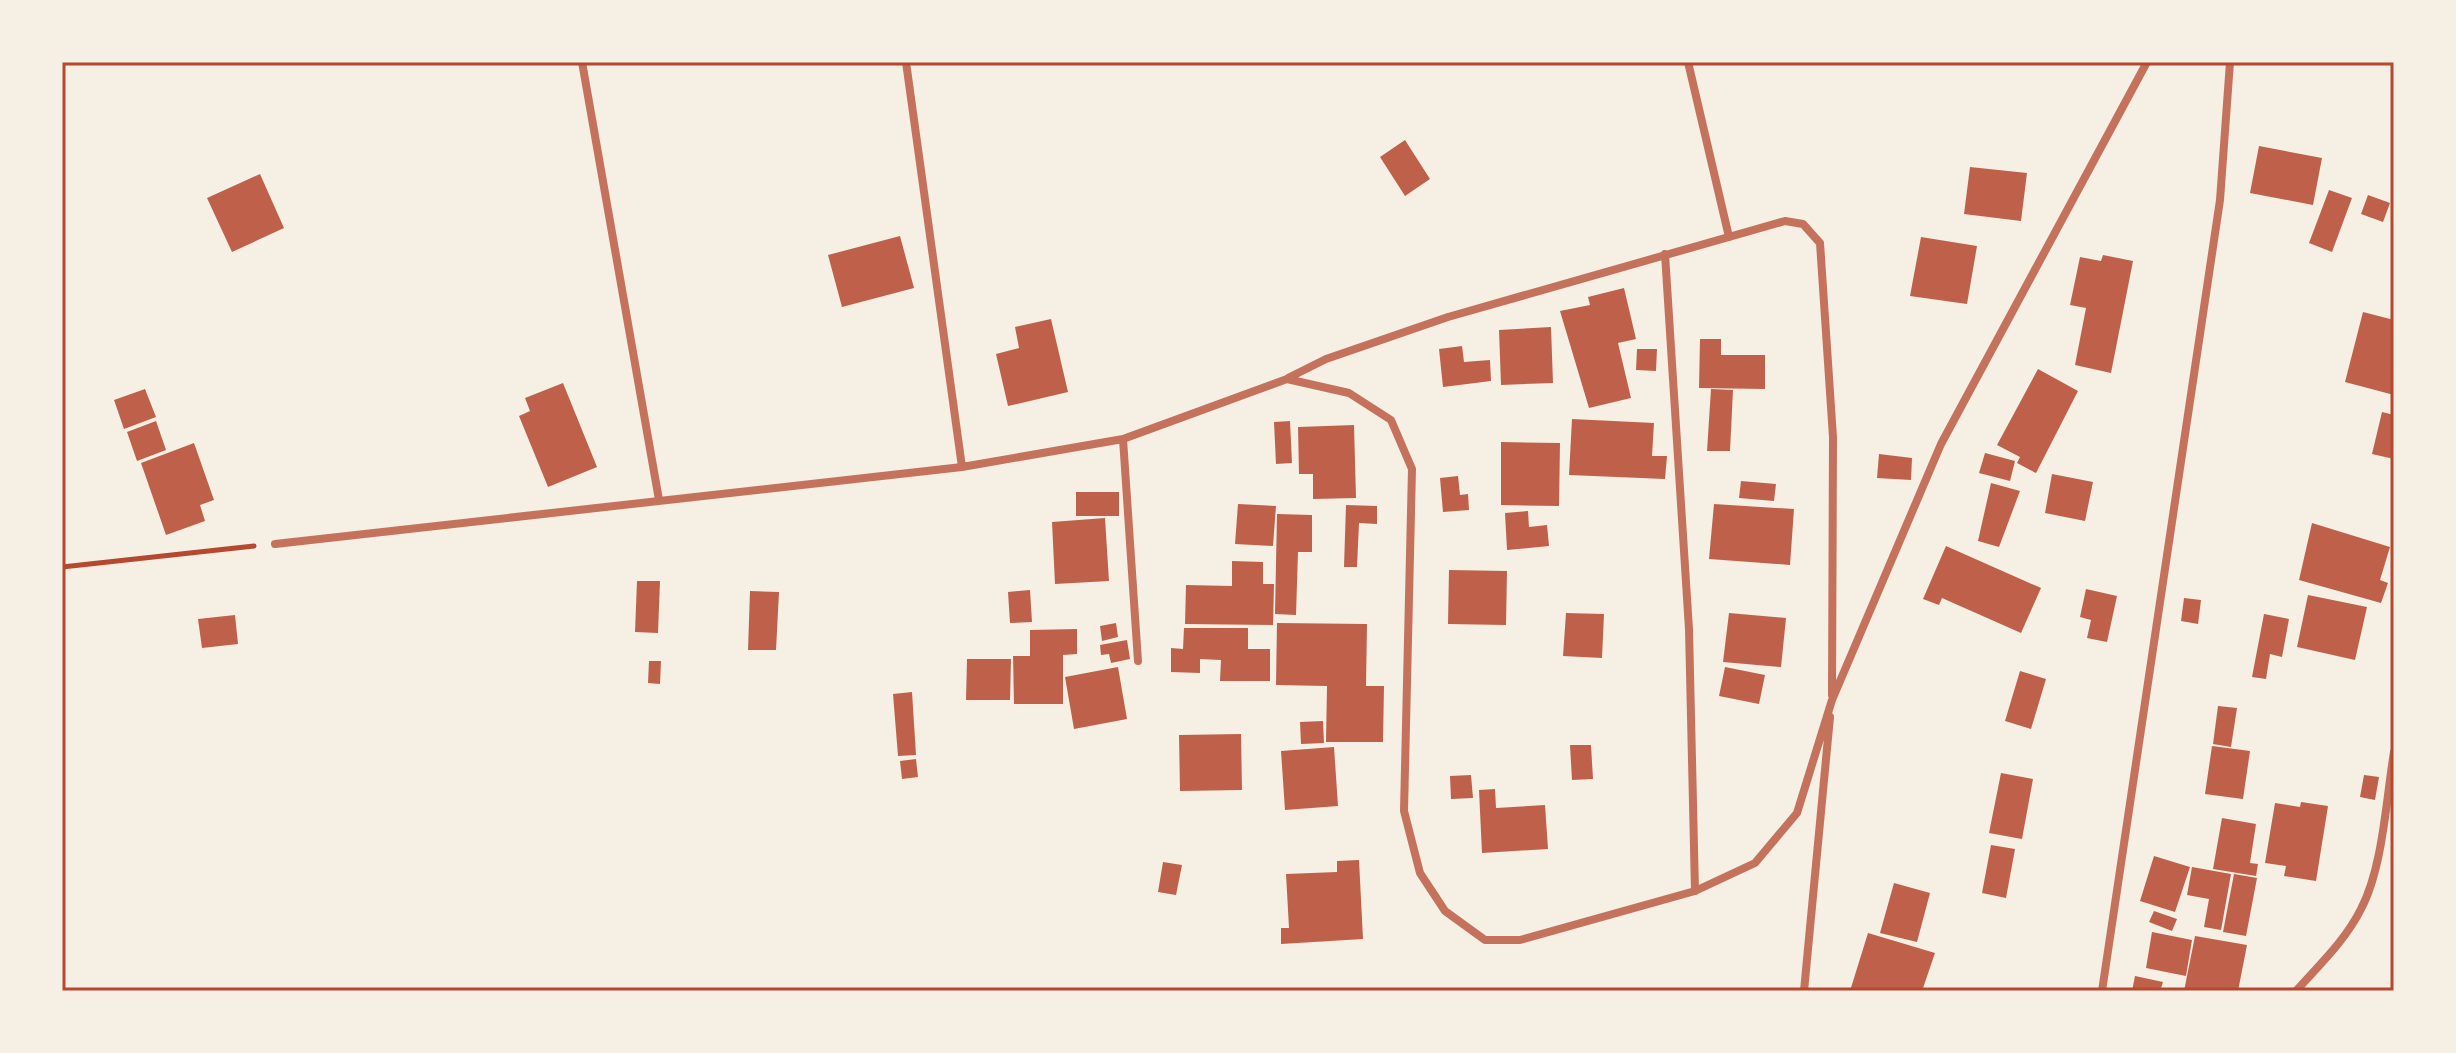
<svg xmlns="http://www.w3.org/2000/svg" width="2456" height="1053" viewBox="0 0 2456 1053" font-family="Montserrat,sans-serif">
	<style>
		.building { fill: #bf614a }
		.lines { fill: none; stroke-linecap: round; stroke-linejoin: round }
		.path { stroke: #b5482f; stroke-width: 5 }
		.minor { stroke: #c5725c; stroke-width: 8 }
		.neatline { fill: none; stroke: #b5482f; stroke-width: 3 }
	</style>
	<rect width="100%" height="100%" fill="#f6efe4"/>
	<path class="building" d="M 1405,140 L 1430,179 L 1405,196 L 1380,157 Z
		M 2259,146 L 2322,158 L 2313,205 L 2250,193 Z
		M 1970,167 L 2027,173 L 2021,221 L 1964,214 Z
		M 260,174 L 284,228 L 232,252 L 207,198 Z
		M 2329,190 L 2352,198 L 2332,252 L 2309,243 Z
		M 2368,195 L 2390,203 L 2383,222 L 2361,214 Z
		M 900,236 L 914,288 L 842,307 L 828,255 Z
		M 1921,237 L 1977,246 L 1967,304 L 1910,296 Z
		M 2103,255 L 2133,261 L 2111,373 L 2075,365 L 2086,308 L 2070,305 L 2080,257 L 2101,261 Z
		M 1624,288 L 1636,339 L 1618,343 L 1631,398 L 1589,408 L 1560,311 L 1590,305 L 1588,297 Z
		M 2363,312 L 2394,320 L 2394,395 L 2345,382 Z
		M 1051,319 L 1068,392 L 1008,406 L 996,354 L 1019,348 L 1015,327 Z
		M 1551,327 L 1553,383 L 1501,385 L 1499,330 Z
		M 1700,339 L 1721,339 L 1721,355 L 1765,355 L 1765,389 L 1699,388 Z
		M 1462,346 L 1464,362 L 1490,360 L 1491,381 L 1443,387 L 1439,349 Z
		M 1637,349 L 1657,349 L 1656,371 L 1636,370 Z
		M 2038,369 L 2078,391 L 2036,473 L 2017,463 L 2020,457 L 1997,445 Z
		M 563,383 L 597,467 L 548,487 L 519,416 L 530,411 L 525,398 Z
		M 145,389 L 156,417 L 124,429 L 114,400 Z
		M 1711,389 L 1733,390 L 1730,451 L 1707,451 Z
		M 2382,412 L 2394,415 L 2394,459 L 2372,454 Z
		M 1572,419 L 1654,423 L 1652,456 L 1667,456 L 1665,479 L 1569,475 Z
		M 156,421 L 166,450 L 137,461 L 127,432 Z
		M 1290,421 L 1292,463 L 1276,464 L 1274,422 Z
		M 1354,425 L 1356,498 L 1313,499 L 1313,474 L 1299,474 L 1298,427 Z
		M 1501,442 L 1560,443 L 1559,506 L 1501,505 Z
		M 194,443 L 214,500 L 200,505 L 205,521 L 166,535 L 141,463 Z
		M 1985,453 L 2015,461 L 2010,481 L 1979,473 Z
		M 1879,454 L 1912,458 L 1911,480 L 1877,478 Z
		M 2052,474 L 2093,482 L 2085,521 L 2045,513 Z
		M 1458,476 L 1460,495 L 1468,494 L 1469,510 L 1443,512 L 1440,478 Z
		M 1741,481 L 1776,484 L 1774,501 L 1739,498 Z
		M 1991,483 L 2020,491 L 1999,547 L 1978,541 Z
		M 1076,492 L 1119,492 L 1119,516 L 1076,516 Z
		M 1238,504 L 1276,506 L 1273,546 L 1235,544 Z
		M 1714,504 L 1794,509 L 1790,565 L 1709,559 Z
		M 1346,505 L 1377,506 L 1377,524 L 1359,523 L 1357,567 L 1344,567 Z
		M 1528,511 L 1529,527 L 1547,525 L 1549,546 L 1507,550 L 1505,513 Z
		M 1277,514 L 1312,515 L 1312,552 L 1298,552 L 1296,615 L 1275,614 Z
		M 1105,518 L 1109,581 L 1055,584 L 1052,522 Z
		M 2312,523 L 2390,547 L 2380,580 L 2388,583 L 2381,603 L 2299,580 Z
		M 1946,546 L 2041,588 L 2021,633 L 1942,598 L 1939,605 L 1923,599 Z
		M 1232,561 L 1263,562 L 1263,584 L 1274,584 L 1273,625 L 1185,624 L 1186,585 L 1232,586 Z
		M 1449,570 L 1507,571 L 1506,625 L 1448,624 Z
		M 637,581 L 660,581 L 658,633 L 635,632 Z
		M 2086,589 L 2117,596 L 2107,642 L 2087,638 L 2091,620 L 2080,617 Z
		M 1030,590 L 1032,622 L 1010,623 L 1008,592 Z
		M 750,591 L 779,592 L 776,650 L 748,650 Z
		M 2308,595 L 2367,607 L 2355,660 L 2297,647 Z
		M 2184,598 L 2201,600 L 2198,624 L 2181,621 Z
		M 1566,613 L 1604,614 L 1602,658 L 1563,656 Z
		M 1729,613 L 1786,618 L 1781,667 L 1723,662 Z
		M 2264,614 L 2289,619 L 2282,657 L 2270,654 L 2266,679 L 2252,677 Z
		M 235,615 L 238,644 L 202,648 L 198,619 Z
		M 1116,623 L 1118,637 L 1102,641 L 1100,626 Z
		M 1277,623 L 1367,624 L 1366,686 L 1384,686 L 1383,742 L 1326,742 L 1327,686 L 1276,685 Z
		M 1184,628 L 1248,628 L 1248,649 L 1270,649 L 1270,681 L 1220,681 L 1221,660 L 1200,659 L 1200,673 L 1171,672 L 1171,648 L 1183,649 Z
		M 1077,629 L 1077,654 L 1063,655 L 1063,704 L 1014,704 L 1013,656 L 1030,656 L 1030,630 Z
		M 1127,640 L 1130,659 L 1111,663 L 1109,654 L 1101,655 L 1100,645 Z
		M 967,659 L 1011,659 L 1010,700 L 966,700 Z
		M 649,661 L 661,661 L 660,684 L 648,683 Z
		M 1118,667 L 1127,719 L 1074,729 L 1065,677 Z
		M 1725,667 L 1765,675 L 1759,704 L 1719,696 Z
		M 2020,671 L 2046,679 L 2031,729 L 2005,721 Z
		M 912,692 L 916,755 L 898,756 L 893,694 Z
		M 2218,706 L 2237,708 L 2231,747 L 2213,744 Z
		M 1323,721 L 1324,743 L 1301,744 L 1300,722 Z
		M 1241,734 L 1242,790 L 1180,791 L 1179,735 Z
		M 1570,745 L 1591,745 L 1593,779 L 1572,780 Z
		M 2212,746 L 2250,751 L 2243,799 L 2205,794 Z
		M 1334,747 L 1338,806 L 1285,810 L 1281,751 Z
		M 916,759 L 918,777 L 902,779 L 900,761 Z
		M 2001,773 L 2033,779 L 2022,839 L 1989,833 Z
		M 1471,775 L 1473,798 L 1451,799 L 1450,776 Z
		M 2364,775 L 2379,777 L 2375,800 L 2360,797 Z
		M 1495,789 L 1496,808 L 1545,805 L 1548,849 L 1482,853 L 1479,790 Z
		M 2301,802 L 2328,806 L 2316,881 L 2284,876 L 2286,866 L 2265,863 L 2275,803 L 2300,807 Z
		M 2222,818 L 2256,824 L 2250,863 L 2258,864 L 2256,876 L 2213,869 Z
		M 1991,845 L 2015,849 L 2006,898 L 1982,893 Z
		M 2154,856 L 2190,867 L 2175,912 L 2140,901 Z
		M 1359,860 L 1363,939 L 1281,944 L 1281,928 L 1289,928 L 1286,874 L 1337,872 L 1337,861 Z
		M 1163,862 L 1182,865 L 1176,895 L 1158,892 Z
		M 2192,867 L 2231,874 L 2221,930 L 2204,927 L 2209,899 L 2187,895 Z
		M 2234,874 L 2257,878 L 2246,936 L 2223,932 Z
		M 1894,883 L 1930,893 L 1917,942 L 1880,933 Z
		M 2154,911 L 2177,919 L 2172,931 L 2149,922 Z
		M 2152,932 L 2192,940 L 2186,976 L 2146,968 Z
		M 1868,933 L 1935,953 L 1922,991 L 1850,991 Z
		M 2195,936 L 2247,945 L 2238,991 L 2184,991 Z
		M 2135,976 L 2163,982 L 2160,991 L 2132,991 Z"/>
	<g class="lines">
		<path class="path" d="M 62,567 L 254,546"/>
		<path class="minor" d="M 582,62 L 659,500
			M 906,62 L 962,467
			M 1688,62 L 1729,237
			M 1665,254 L 1689,629 L 1695,891
			M 1288,378 L 1326,359 L 1448,317 L 1785,221 L 1803,224 L 1820,243 L 1833,437 L 1832,695
			M 1123,439 L 1138,661
			M 275,544 L 962,467 L 1123,439 L 1287,379 L 1349,393 L 1391,420 L 1412,469 L 1404,811 L 1420,873 L 1445,911 L 1485,940 L 1520,940 L 1695,891 L 1755,863 L 1797,813 L 1832,700 L 1941,444 L 2147,62
			M 1804,991 L 1830,717
			M 2102,991 L 2220,200 L 2230,62
			M 2296,991 C 2319,965 2345,941 2361,909 C 2383,867 2386,800 2394,752"/>
	</g>
	<rect width="2456" height="1053" fill="none" stroke="#f6efe4" stroke-width="128"/>
	<rect x="64" y="64" width="2328" height="925" class="neatline"/>
</svg>
